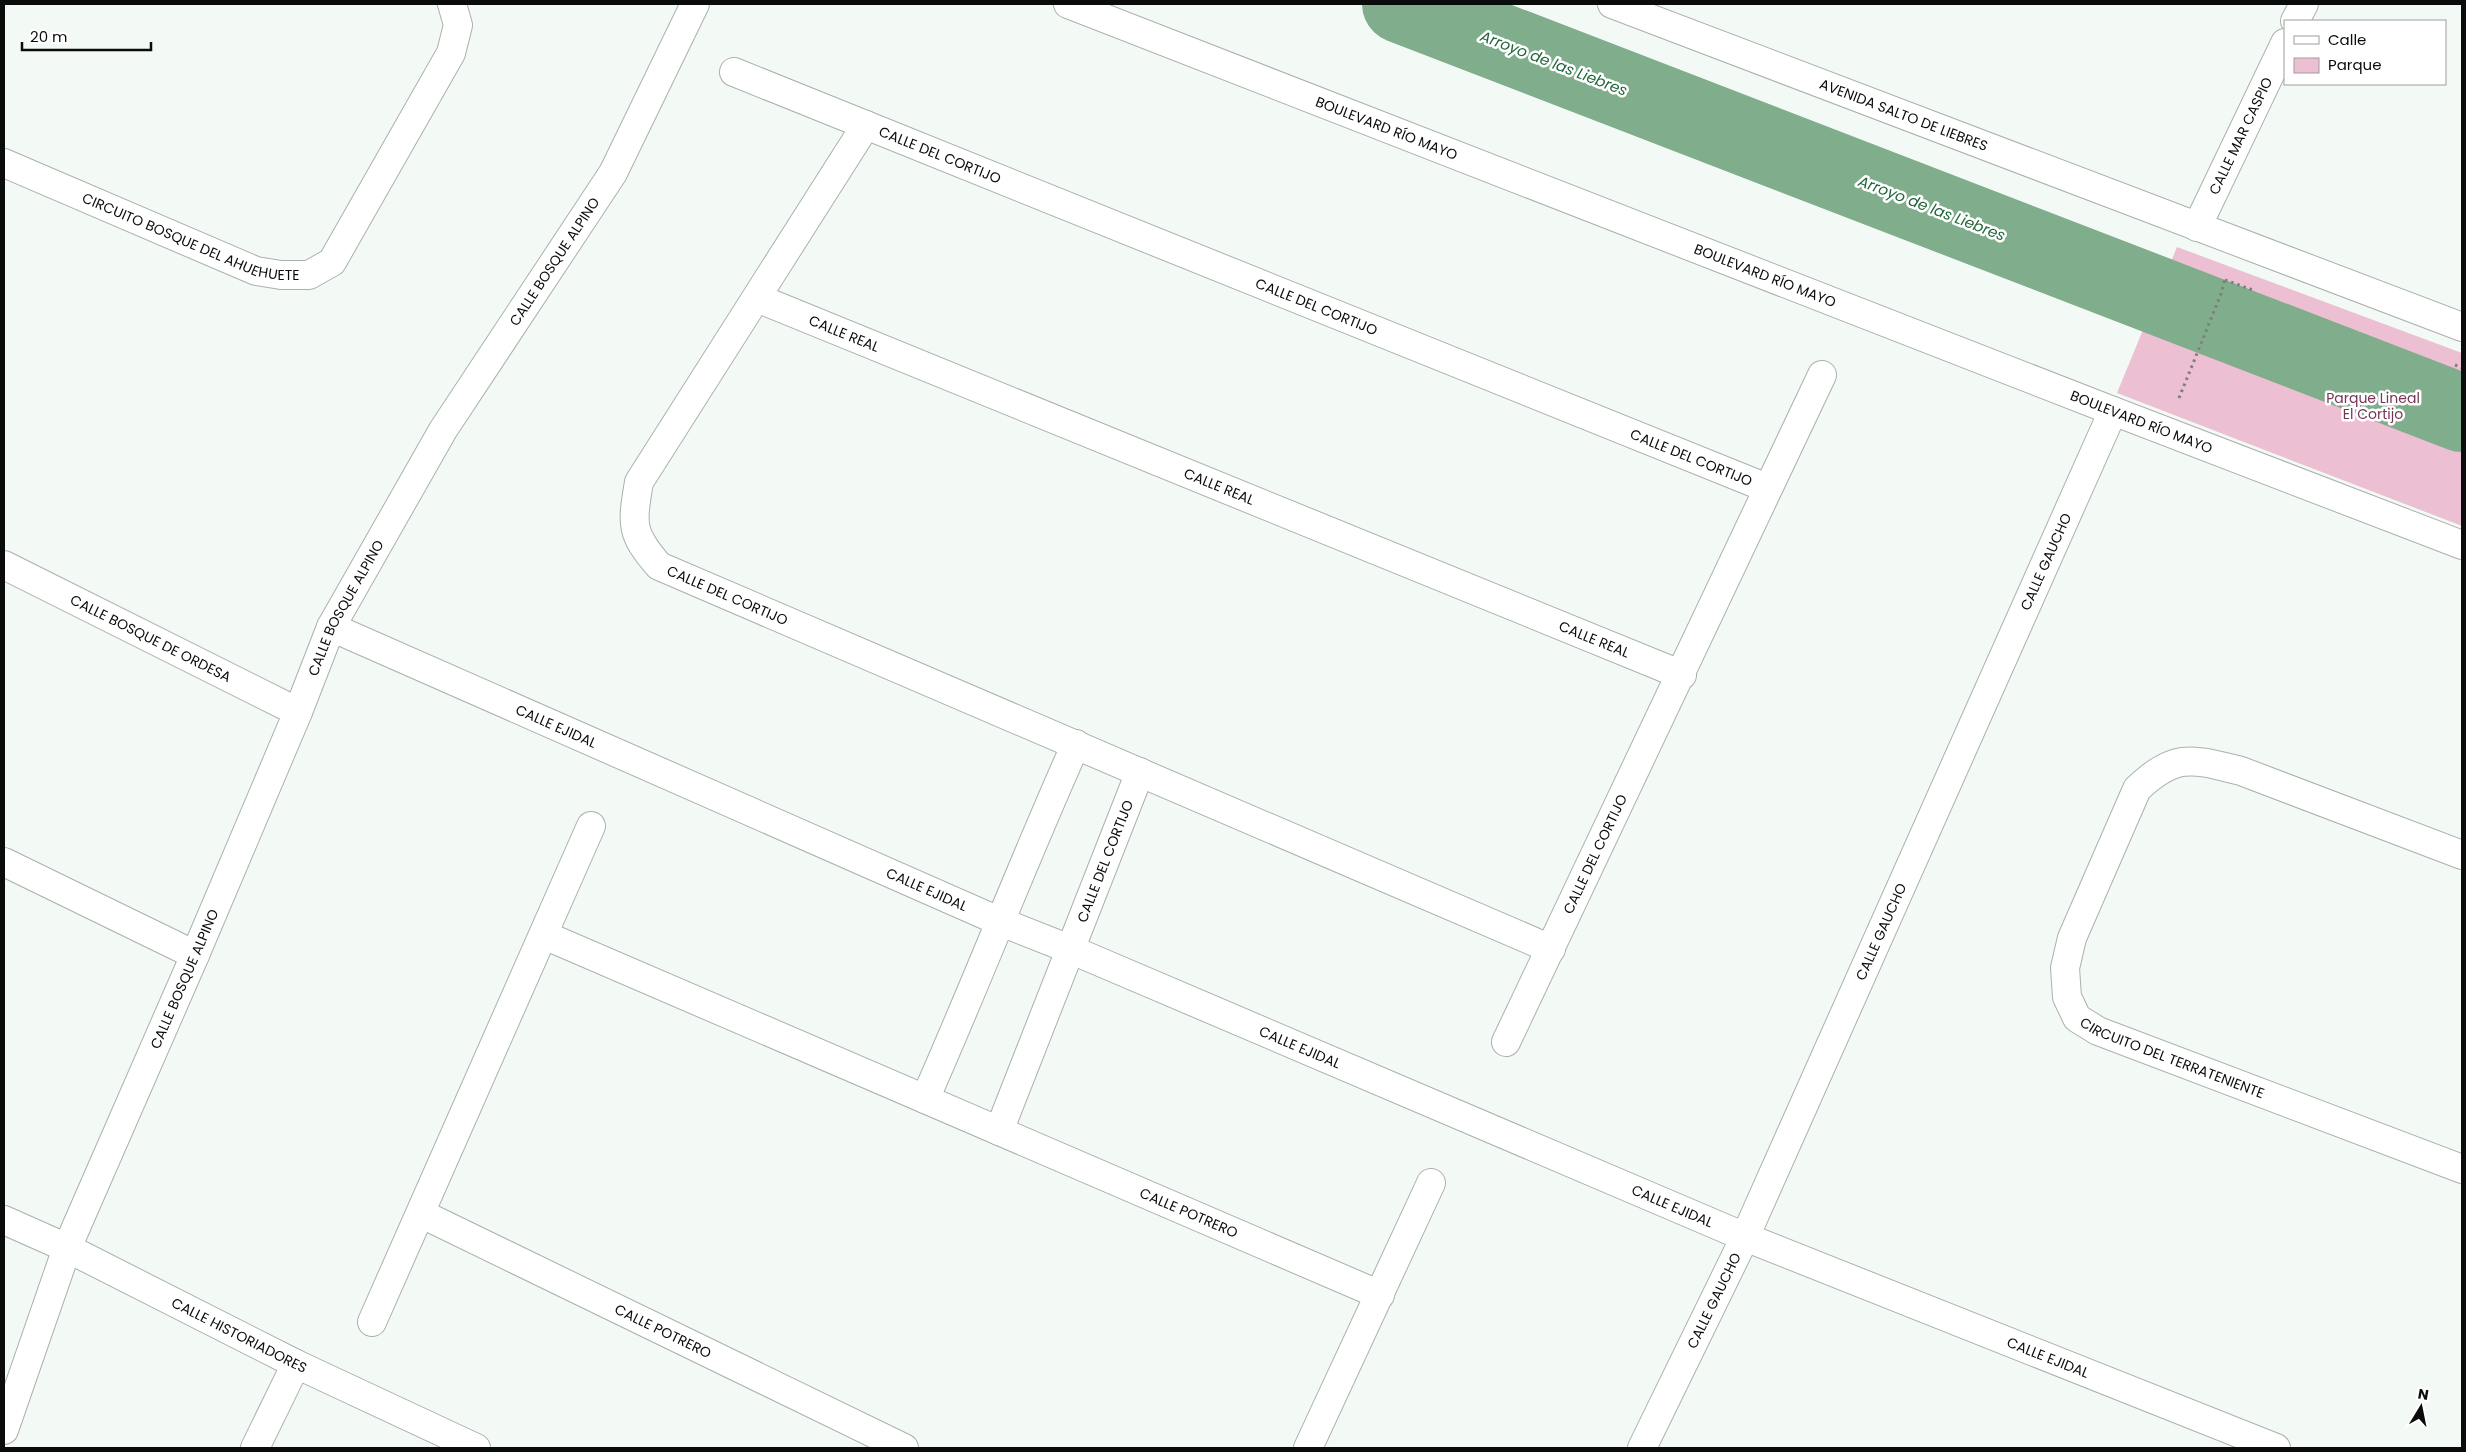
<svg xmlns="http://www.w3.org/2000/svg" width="2466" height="1452" viewBox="0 0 2466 1452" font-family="Poppins,sans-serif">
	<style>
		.green { fill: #ecbfd2 }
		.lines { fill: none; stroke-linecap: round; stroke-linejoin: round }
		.river { stroke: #80ad8c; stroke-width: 78 }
		.street-casing { stroke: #aab1ac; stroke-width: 30 }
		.path { stroke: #7b807d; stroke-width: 3; stroke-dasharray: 2.5 4; stroke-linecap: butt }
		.street { stroke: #fff; stroke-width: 28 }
		.labels { text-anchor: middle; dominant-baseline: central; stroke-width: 5; stroke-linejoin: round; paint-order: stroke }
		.street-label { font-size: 14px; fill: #0a0c0b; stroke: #fff }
		.park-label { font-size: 14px; fill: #763656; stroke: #fff }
		.water-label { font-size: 15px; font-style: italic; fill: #21663b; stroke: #fff }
	</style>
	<rect width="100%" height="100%" fill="#f3faf5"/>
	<path class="green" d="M 2177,247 L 2462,353 L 2462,526 L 2117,393 Z"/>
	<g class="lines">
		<path class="river" d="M 1401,4 L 2462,413"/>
		<defs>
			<g id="street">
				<path id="s1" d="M 1068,4 L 2113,411 L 2462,545"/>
				<path id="s2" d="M 1612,4 L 2462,327"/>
				<path d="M 2295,21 L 2304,4"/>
				<path id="s3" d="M 734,72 L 1767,488"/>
				<path id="s4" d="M 866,125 L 639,482 C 632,524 630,533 659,566 L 1551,949"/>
				<path id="s5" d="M 4,163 L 256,271 L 281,275 L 309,275 L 332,262 L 451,53 L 458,25 L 452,4"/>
				<path id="s6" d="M 2197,227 L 2285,43"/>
				<path id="s7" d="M 757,298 L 1682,675"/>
				<path id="s8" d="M 4,565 L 298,712"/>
				<path id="s9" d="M 331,627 L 1001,922 L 1072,950 L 1745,1237 L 2276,1448"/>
				<path id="s10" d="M 2462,855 L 2241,771 C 2193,759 2176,752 2137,789 L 2072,938 L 2065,968 L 2067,997 L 2077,1018 L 2098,1031 L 2462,1169"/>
				<path d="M 4,862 L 195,955"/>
				<path id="s11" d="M 544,935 L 1380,1295"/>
				<path id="s12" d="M 1506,1042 L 1822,375"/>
				<path d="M 925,1099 C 977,982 1023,862 1076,744"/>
				<path id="s13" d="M 999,1131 L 1140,772"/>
				<path id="s14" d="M 422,1214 L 904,1448"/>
				<path id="s15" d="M 4,1220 L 67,1248 L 296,1364 L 476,1448"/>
				<path d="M 372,1322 L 591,826"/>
				<path id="s16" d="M 4,1430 L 67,1248 L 195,955 L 298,712 L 331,627 L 443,430 L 613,173 L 695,4"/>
				<path d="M 255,1448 L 296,1364"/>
				<path d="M 1308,1448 L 1431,1183"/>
				<path id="s17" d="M 1642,1448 L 1745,1237 L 2113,411"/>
			</g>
		</defs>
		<use href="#street" class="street-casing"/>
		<path class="path" d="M 2225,280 L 2253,290
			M 2455,365 L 2462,368
			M 2179,398 L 2221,294 L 2225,278"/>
		<use href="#street" class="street"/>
	</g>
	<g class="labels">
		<g class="street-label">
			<text stroke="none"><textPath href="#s2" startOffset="312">AVENIDA SALTO DE LIEBRES</textPath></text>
			<text stroke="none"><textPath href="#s1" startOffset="342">BOULEVARD RÍO MAYO</textPath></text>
			<text stroke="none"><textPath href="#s6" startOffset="101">CALLE MAR CASPIO</textPath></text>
			<text stroke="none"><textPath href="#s3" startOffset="222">CALLE DEL CORTIJO</textPath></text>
			<text stroke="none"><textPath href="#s5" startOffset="202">CIRCUITO BOSQUE DEL AHUEHUETE</textPath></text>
			<text stroke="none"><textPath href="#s16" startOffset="1296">CALLE BOSQUE ALPINO</textPath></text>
			<text stroke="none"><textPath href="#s1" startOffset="748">BOULEVARD RÍO MAYO</textPath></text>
			<text stroke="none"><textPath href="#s3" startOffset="628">CALLE DEL CORTIJO</textPath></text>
			<text stroke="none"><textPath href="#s7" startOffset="94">CALLE REAL</textPath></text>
			<text stroke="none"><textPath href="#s1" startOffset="1152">BOULEVARD RÍO MAYO</textPath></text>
			<text stroke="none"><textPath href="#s3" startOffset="1032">CALLE DEL CORTIJO</textPath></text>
			<text stroke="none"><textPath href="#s7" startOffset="499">CALLE REAL</textPath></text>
			<text stroke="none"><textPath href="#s17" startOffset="974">CALLE GAUCHO</textPath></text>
			<text stroke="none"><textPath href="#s4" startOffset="589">CALLE DEL CORTIJO</textPath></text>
			<text stroke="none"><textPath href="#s16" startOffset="891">CALLE BOSQUE ALPINO</textPath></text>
			<text stroke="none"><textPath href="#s8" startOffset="164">CALLE BOSQUE DE ORDESA</textPath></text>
			<text stroke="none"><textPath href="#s7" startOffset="904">CALLE REAL</textPath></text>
			<text stroke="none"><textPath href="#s9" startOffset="246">CALLE EJIDAL</textPath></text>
			<text stroke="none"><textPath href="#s12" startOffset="208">CALLE DEL CORTIJO</textPath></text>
			<text stroke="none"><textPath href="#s13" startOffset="290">CALLE DEL CORTIJO</textPath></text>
			<text stroke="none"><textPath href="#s9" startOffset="651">CALLE EJIDAL</textPath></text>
			<text stroke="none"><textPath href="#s17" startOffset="569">CALLE GAUCHO</textPath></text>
			<text stroke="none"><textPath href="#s16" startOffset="486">CALLE BOSQUE ALPINO</textPath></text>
			<text stroke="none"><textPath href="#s9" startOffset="1056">CALLE EJIDAL</textPath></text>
			<text stroke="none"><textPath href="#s10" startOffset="699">CIRCUITO DEL TERRATENIENTE</textPath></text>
			<text stroke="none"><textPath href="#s9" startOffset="1461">CALLE EJIDAL</textPath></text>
			<text stroke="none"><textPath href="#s11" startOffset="702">CALLE POTRERO</textPath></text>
			<text stroke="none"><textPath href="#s17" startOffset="164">CALLE GAUCHO</textPath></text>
			<text stroke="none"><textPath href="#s14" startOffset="268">CALLE POTRERO</textPath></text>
			<text stroke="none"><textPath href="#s15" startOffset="262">CALLE HISTORIADORES</textPath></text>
			<text stroke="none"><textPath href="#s9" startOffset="1866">CALLE EJIDAL</textPath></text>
		</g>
		<g class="park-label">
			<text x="2373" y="398">Parque Lineal<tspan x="2373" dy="16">El Cortijo</tspan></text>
		</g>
		<g class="water-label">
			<text transform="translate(1554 63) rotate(21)">Arroyo de las Liebres</text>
			<text transform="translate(1932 208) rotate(21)">Arroyo de las Liebres</text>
		</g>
	</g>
	<rect width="2466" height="1452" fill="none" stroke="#0a0c0b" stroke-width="10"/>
	<rect x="2284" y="20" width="162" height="65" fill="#ffffff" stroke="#9d9e9d"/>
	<rect x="2294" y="36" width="25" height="8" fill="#ffffff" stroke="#9d9e9d"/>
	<text x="2328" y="45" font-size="15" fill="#0a0c0b">Calle</text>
	<rect x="2294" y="58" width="25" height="15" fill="#ecbfd2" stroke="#9d9e9d"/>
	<text x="2328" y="70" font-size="15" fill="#0a0c0b">Parque</text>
	<g transform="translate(2421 1407) rotate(10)" stroke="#ffffff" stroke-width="4" paint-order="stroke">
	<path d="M0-4L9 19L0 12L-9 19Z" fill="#0a0c0b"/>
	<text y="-8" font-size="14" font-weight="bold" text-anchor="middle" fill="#0a0c0b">N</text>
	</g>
	<path d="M22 42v8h129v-8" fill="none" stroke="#0a0c0b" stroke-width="2.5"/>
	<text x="30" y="42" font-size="15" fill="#0a0c0b" stroke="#ffffff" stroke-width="4" paint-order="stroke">20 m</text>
</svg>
